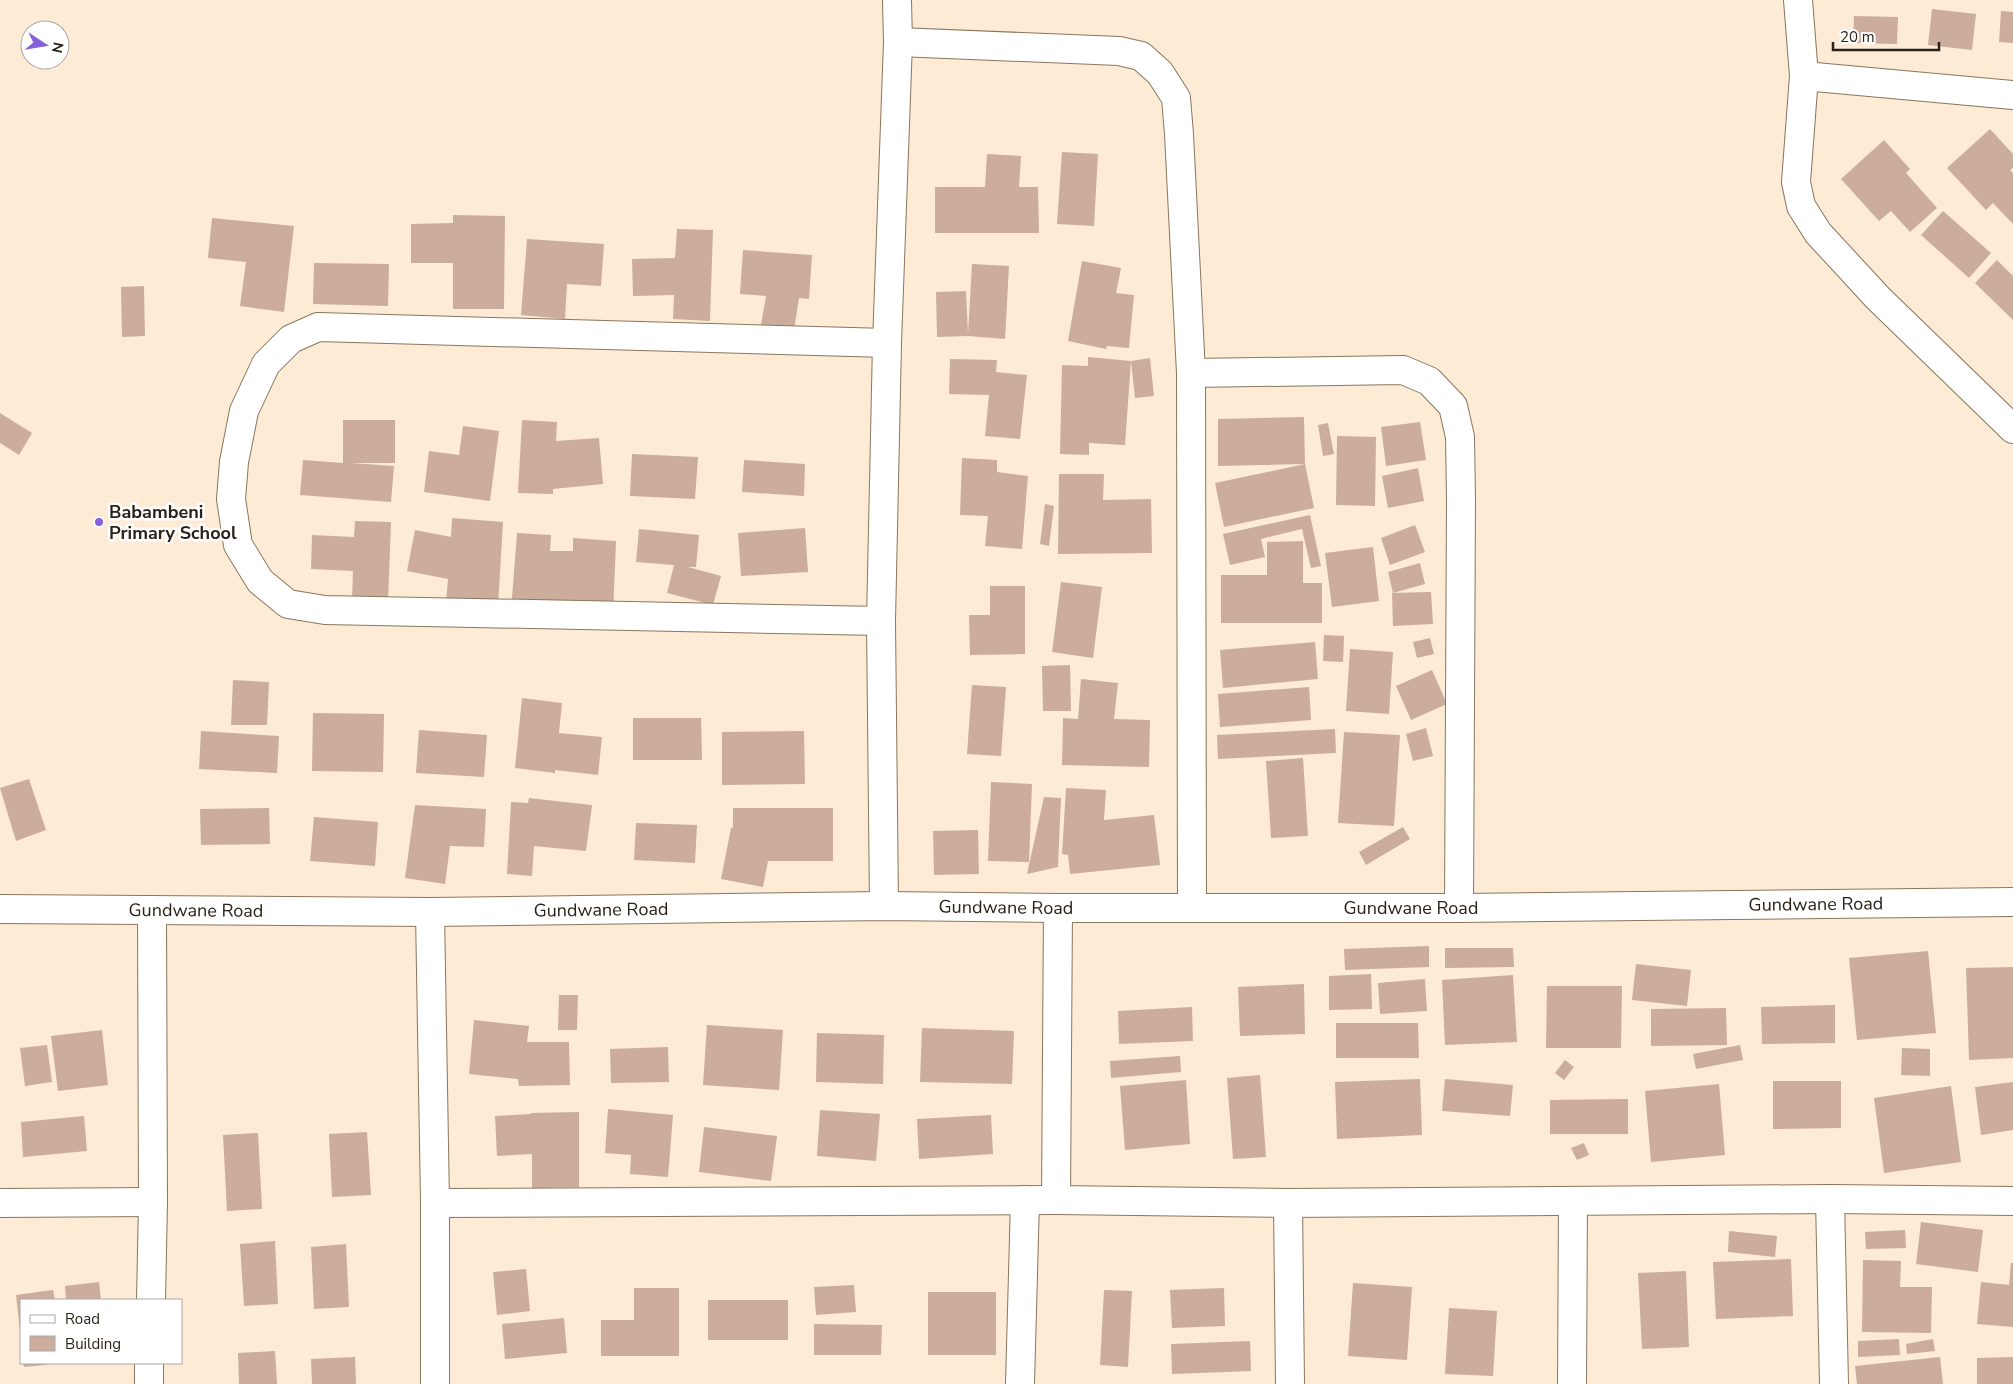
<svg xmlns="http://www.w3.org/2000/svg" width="2013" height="1384" viewBox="0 0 2013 1384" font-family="'Nunito Sans',sans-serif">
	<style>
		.building { fill: #ccac9d }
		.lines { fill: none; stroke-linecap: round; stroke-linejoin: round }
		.minor-casing { stroke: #89765d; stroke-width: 30 }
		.minor { stroke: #fff; stroke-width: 28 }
		.poi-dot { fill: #8560db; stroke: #fff; stroke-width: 2 }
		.labels { text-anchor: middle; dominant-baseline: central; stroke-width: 5; stroke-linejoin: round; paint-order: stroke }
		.poi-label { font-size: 18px; font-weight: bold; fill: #2a2218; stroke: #fff; text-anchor: start }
		.street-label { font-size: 18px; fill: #2a2218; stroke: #fff }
	</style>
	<rect width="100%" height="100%" fill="#fdebd5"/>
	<path class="building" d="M 1932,9 L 1976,14 L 1972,50 L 1928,45 Z
		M 2001,11 L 2013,12 L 2013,43 L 1999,42 Z
		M 1854,16 L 1898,17 L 1897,44 L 1853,43 Z
		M 1990,129 L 2013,154 L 2013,168 L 2010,170 L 2013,173 L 2013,224 L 1993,203 L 1986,210 L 1947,168 Z
		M 1884,140 L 1910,169 L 1906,173 L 1937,208 L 1910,232 L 1891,211 L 1879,221 L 1841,179 Z
		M 1062,152 L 1098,154 L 1094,226 L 1057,224 Z
		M 987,154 L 1021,156 L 1019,187 L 1038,187 L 1039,233 L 935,233 L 935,187 L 985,187 Z
		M 1943,211 L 1991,253 L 1969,278 L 1921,235 Z
		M 453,215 L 505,216 L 504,309 L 453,309 L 453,263 L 411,263 L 411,224 L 453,223 Z
		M 212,218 L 294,226 L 284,312 L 240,306 L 246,262 L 208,258 Z
		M 677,229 L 713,230 L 710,321 L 673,319 L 674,295 L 633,296 L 632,259 L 675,258 Z
		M 527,239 L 604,244 L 601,286 L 567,284 L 565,319 L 521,315 Z
		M 743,250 L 812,255 L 809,299 L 799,298 L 794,330 L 761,325 L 766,296 L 740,294 Z
		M 1997,260 L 2013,276 L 2013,320 L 1975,283 Z
		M 1082,261 L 1121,268 L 1116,293 L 1134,295 L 1129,348 L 1107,346 L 1106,349 L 1068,341 Z
		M 314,263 L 389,264 L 388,306 L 313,304 Z
		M 972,264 L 1009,266 L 1005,339 L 968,336 L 937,337 L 936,292 L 966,291 L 968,334 Z
		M 144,286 L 145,336 L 122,337 L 121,287 Z
		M 1088,357 L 1131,361 L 1150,358 L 1154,396 L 1135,398 L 1131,361 L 1125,445 L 1089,443 L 1089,455 L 1060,454 L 1062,365 L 1088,366 Z
		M 950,359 L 997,360 L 996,372 L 1027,375 L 1020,439 L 985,436 L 989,395 L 949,394 Z
		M 0,413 L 32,433 L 19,455 L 0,443 Z
		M 1304,417 L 1305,464 L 1218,466 L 1218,419 Z
		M 343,420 L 395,420 L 395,463 L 351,463 L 394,466 L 391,502 L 300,495 L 303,460 L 343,463 Z
		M 522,420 L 557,422 L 556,441 L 599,438 L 603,484 L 553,489 L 553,494 L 518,493 Z
		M 1420,422 L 1426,460 L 1386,466 L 1381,427 Z
		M 1328,423 L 1334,454 L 1323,456 L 1318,425 Z
		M 463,426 L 499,431 L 490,501 L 424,492 L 429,451 L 459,455 Z
		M 1337,436 L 1376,437 L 1375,506 L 1336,505 Z
		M 632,454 L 698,457 L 695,499 L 630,496 Z
		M 962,458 L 997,460 L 997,472 L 1028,476 L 1022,549 L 985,546 L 988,516 L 960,515 Z
		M 744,460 L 805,464 L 804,496 L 742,492 Z
		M 1305,464 L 1314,508 L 1224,527 L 1215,483 Z
		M 1418,468 L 1424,501 L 1388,508 L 1382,476 Z
		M 1059,474 L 1104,474 L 1103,500 L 1151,499 L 1152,553 L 1058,554 Z
		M 1045,504 L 1054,506 L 1049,546 L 1040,544 Z
		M 1310,515 L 1321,566 L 1311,568 L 1302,529 L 1261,539 L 1265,557 L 1230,565 L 1223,534 Z
		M 452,518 L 503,522 L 498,606 L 446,603 L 448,579 L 407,571 L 415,530 L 451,537 Z
		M 355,521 L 391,522 L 388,602 L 352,600 L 353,571 L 311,569 L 312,535 L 354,537 Z
		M 1415,525 L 1425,552 L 1390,565 L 1381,538 Z
		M 805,528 L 808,572 L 741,576 L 738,533 Z
		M 639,529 L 699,535 L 696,567 L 688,567 L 721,576 L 713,605 L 667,593 L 674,565 L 636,562 Z
		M 517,533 L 551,535 L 550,551 L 573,551 L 573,538 L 616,541 L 613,614 L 511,611 Z
		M 1303,541 L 1303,583 L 1322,583 L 1322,623 L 1221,623 L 1221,575 L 1267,575 L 1267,542 Z
		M 1373,547 L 1379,601 L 1332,607 L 1325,553 Z
		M 1420,563 L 1425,584 L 1393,593 L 1388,572 Z
		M 1061,582 L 1102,587 L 1093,658 L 1052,652 Z
		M 990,586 L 1025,586 L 1025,654 L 970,655 L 969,615 L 990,615 Z
		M 1431,592 L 1433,624 L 1393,626 L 1392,593 Z
		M 1324,635 L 1344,636 L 1343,662 L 1323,661 Z
		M 1430,638 L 1434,654 L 1417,658 L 1413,642 Z
		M 1315,642 L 1318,679 L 1223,688 L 1220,650 Z
		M 1350,649 L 1393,652 L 1389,714 L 1346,711 Z
		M 1070,665 L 1071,711 L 1043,711 L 1042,666 Z
		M 1432,670 L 1447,704 L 1411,720 L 1396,686 Z
		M 1081,679 L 1118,683 L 1114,719 L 1150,720 L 1149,767 L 1062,765 L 1063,718 L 1078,719 Z
		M 233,680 L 269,682 L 267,725 L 231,725 Z
		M 972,685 L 1006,687 L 1001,756 L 967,754 Z
		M 1309,687 L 1311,720 L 1220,727 L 1218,694 Z
		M 522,698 L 562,703 L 559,733 L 602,737 L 598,775 L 555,770 L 555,773 L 515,768 Z
		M 313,713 L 384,714 L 383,772 L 312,771 Z
		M 633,718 L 701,718 L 702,760 L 633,760 Z
		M 1426,728 L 1433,756 L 1413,761 L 1406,734 Z
		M 1335,729 L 1336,753 L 1218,759 L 1217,735 Z
		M 419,730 L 487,735 L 484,777 L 416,773 Z
		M 201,731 L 279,736 L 277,773 L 199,769 Z
		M 804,731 L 805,784 L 722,785 L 722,732 Z
		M 1344,732 L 1400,735 L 1394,826 L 1338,823 Z
		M 1303,758 L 1308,836 L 1271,838 L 1266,761 Z
		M 29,779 L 46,830 L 16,841 L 0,788 Z
		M 991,782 L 1032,784 L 1029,862 L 988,861 Z
		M 1066,788 L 1106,790 L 1104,820 L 1154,815 L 1160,865 L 1070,874 L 1068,855 L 1062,854 Z
		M 1044,797 L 1061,798 L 1058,867 L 1027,874 Z
		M 529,798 L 592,805 L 586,851 L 534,846 L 532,876 L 507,874 L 511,802 L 528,803 Z
		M 415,805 L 486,809 L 484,847 L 450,846 L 445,884 L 405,878 Z
		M 269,808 L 270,844 L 201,845 L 200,809 Z
		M 733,808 L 833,808 L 833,861 L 768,861 L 763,887 L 721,879 L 731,828 L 733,828 Z
		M 314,817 L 378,822 L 375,866 L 310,861 Z
		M 636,823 L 697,825 L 695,863 L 634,860 Z
		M 1403,827 L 1410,839 L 1366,865 L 1359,852 Z
		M 978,830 L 979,874 L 934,875 L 933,831 Z
		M 1429,946 L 1429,967 L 1345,970 L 1344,949 Z
		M 1445,948 L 1513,948 L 1514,967 L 1445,968 Z
		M 1928,951 L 1936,1033 L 1857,1040 L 1849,958 Z
		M 1636,964 L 1691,970 L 1687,1006 L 1632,1000 Z
		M 2013,967 L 2013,1058 L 1969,1060 L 1966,968 Z
		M 1371,974 L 1372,1009 L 1329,1010 L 1329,976 Z
		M 1513,975 L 1517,1042 L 1445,1045 L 1442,980 Z
		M 1425,979 L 1427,1011 L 1380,1014 L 1378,983 Z
		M 1304,984 L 1305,1034 L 1240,1036 L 1238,987 Z
		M 1547,986 L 1622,986 L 1621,1048 L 1546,1048 Z
		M 559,995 L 578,995 L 577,1030 L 558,1030 Z
		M 1835,1005 L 1835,1043 L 1762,1044 L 1761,1007 Z
		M 1192,1007 L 1193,1041 L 1119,1044 L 1118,1011 Z
		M 1726,1008 L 1727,1045 L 1651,1046 L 1651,1009 Z
		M 474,1020 L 529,1026 L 527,1042 L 569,1042 L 570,1085 L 519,1086 L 518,1079 L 469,1074 Z
		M 1336,1023 L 1418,1023 L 1419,1058 L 1336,1058 Z
		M 707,1025 L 783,1030 L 779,1090 L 703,1085 Z
		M 922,1028 L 1014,1031 L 1012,1084 L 920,1082 Z
		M 102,1030 L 108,1085 L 58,1091 L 51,1036 Z
		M 817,1033 L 884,1035 L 883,1084 L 816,1082 Z
		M 47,1045 L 52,1082 L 25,1086 L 20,1048 Z
		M 1740,1045 L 1743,1060 L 1696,1069 L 1693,1054 Z
		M 668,1047 L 669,1082 L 611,1083 L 610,1049 Z
		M 1902,1048 L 1930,1049 L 1930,1076 L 1901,1075 Z
		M 1180,1056 L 1181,1072 L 1111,1078 L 1110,1061 Z
		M 1565,1060 L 1574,1067 L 1564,1080 L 1555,1073 Z
		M 1260,1075 L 1266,1157 L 1233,1159 L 1227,1078 Z
		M 1420,1079 L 1422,1135 L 1337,1139 L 1335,1082 Z
		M 1445,1079 L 1513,1085 L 1510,1116 L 1442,1111 Z
		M 1186,1080 L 1190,1144 L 1125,1150 L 1120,1086 Z
		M 1773,1081 L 1841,1081 L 1841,1128 L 1773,1129 Z
		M 2013,1082 L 2013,1130 L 1981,1135 L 1975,1087 Z
		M 1719,1084 L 1725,1155 L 1651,1162 L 1645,1091 Z
		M 1951,1086 L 1961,1162 L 1884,1173 L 1874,1098 Z
		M 1628,1099 L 1628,1134 L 1550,1134 L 1550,1100 Z
		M 608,1109 L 673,1115 L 668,1177 L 630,1174 L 631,1155 L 605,1153 Z
		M 820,1110 L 880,1114 L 876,1161 L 817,1156 Z
		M 579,1112 L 579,1187 L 532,1188 L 532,1154 L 497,1156 L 495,1116 L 531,1114 L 531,1113 Z
		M 991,1115 L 993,1154 L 919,1159 L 917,1119 Z
		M 84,1116 L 87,1151 L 23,1157 L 21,1122 Z
		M 704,1127 L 777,1136 L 771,1181 L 699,1172 Z
		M 367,1132 L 371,1195 L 332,1197 L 329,1134 Z
		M 258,1133 L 262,1209 L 227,1211 L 223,1135 Z
		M 1584,1143 L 1589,1155 L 1577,1160 L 1571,1148 Z
		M 1921,1222 L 1983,1230 L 1978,1272 L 1916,1264 Z
		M 1905,1230 L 1906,1248 L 1866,1249 L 1865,1232 Z
		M 1729,1231 L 1777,1236 L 1775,1257 L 1728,1252 Z
		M 275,1241 L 278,1304 L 244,1306 L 240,1244 Z
		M 346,1244 L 349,1307 L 314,1309 L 311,1247 Z
		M 1791,1259 L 1793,1316 L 1716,1319 L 1713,1262 Z
		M 1863,1260 L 1901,1261 L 1900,1287 L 1932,1287 L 1931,1333 L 1862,1332 Z
		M 2011,1263 L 2013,1263 L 2013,1327 L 1977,1324 L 1981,1282 L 2009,1285 Z
		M 526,1269 L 530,1311 L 497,1315 L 493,1272 Z
		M 1686,1271 L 1689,1347 L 1642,1349 L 1638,1273 Z
		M 99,1282 L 101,1300 L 66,1300 L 65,1286 Z
		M 1353,1283 L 1412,1287 L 1407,1360 L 1348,1356 Z
		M 854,1285 L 856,1312 L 816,1315 L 814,1287 Z
		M 634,1288 L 679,1288 L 679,1356 L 601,1356 L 601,1320 L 634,1320 Z
		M 1224,1288 L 1225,1326 L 1172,1328 L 1170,1290 Z
		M 53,1290 L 55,1300 L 21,1300 L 20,1330 L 16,1295 Z
		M 1104,1290 L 1132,1291 L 1128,1367 L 1100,1365 Z
		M 928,1292 L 996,1292 L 996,1355 L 928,1355 Z
		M 708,1300 L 788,1300 L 788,1340 L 708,1340 Z
		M 1449,1308 L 1497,1311 L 1493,1376 L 1445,1374 Z
		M 564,1318 L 567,1353 L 505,1359 L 502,1324 Z
		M 814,1324 L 882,1325 L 881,1355 L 814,1355 Z
		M 1899,1339 L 1900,1355 L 1858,1357 L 1858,1341 Z
		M 1933,1339 L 1935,1351 L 1907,1354 L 1906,1344 Z
		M 1250,1341 L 1251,1371 L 1172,1374 L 1171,1344 Z
		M 275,1351 L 277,1384 L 239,1384 L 238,1353 Z
		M 355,1357 L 356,1384 L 312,1384 L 311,1359 Z
		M 1940,1357 L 1943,1384 L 1857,1384 L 1855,1366 Z
		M 2013,1357 L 2013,1384 L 1977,1384 L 1977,1358 Z
		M 23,1363 L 54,1363 L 54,1364 L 24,1367 Z"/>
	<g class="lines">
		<defs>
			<g id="minor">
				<path d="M 1798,0 L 1804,76 L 1796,182 L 1801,206 L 1818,233 L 1878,298 L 2013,429"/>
				<path d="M 898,42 L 1119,51 L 1141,56 L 1160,73 L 1176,98 L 1179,134 L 1191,373 L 1192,907"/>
				<path d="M 1804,76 L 2013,95"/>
				<path d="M 1191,373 L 1403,370 L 1429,381 L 1453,406 L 1460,437 L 1461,499 L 1459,908"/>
				<path d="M 881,621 L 325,610 L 288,604 L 260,581 L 238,545 L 231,499 L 234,462 L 244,411 L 266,364 L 291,339 L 318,327 L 887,343"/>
				<path d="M 884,906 L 881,621 L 887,343 L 898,42 L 897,0"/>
				<path id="s1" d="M 0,909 L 430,912 L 884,906 L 1058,908 L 1459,908 L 2013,902"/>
				<path d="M 430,912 L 435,1203 L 435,1384"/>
				<path d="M 1830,1199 L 1834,1384"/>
				<path d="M 1056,1200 L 1058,908"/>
				<path d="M 0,1203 L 153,1202"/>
				<path d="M 435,1203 L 1056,1200 L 1288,1203 L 1830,1199 L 2013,1201"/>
				<path d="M 1288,1203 L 1290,1384"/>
				<path d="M 151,1300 L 153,1202 L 152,910"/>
				<path d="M 149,1384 L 149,1363"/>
				<path d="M 1020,1384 L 1025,1200"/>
				<path d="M 1572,1384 L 1573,1201"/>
			</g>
		</defs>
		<use href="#minor" class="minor-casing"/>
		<use href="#minor" class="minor"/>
	</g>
	<circle class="poi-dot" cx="99" cy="522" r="5"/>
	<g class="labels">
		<g class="poi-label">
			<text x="109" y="512">Babambeni<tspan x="109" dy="21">Primary School</tspan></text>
		</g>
		<g class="street-label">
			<text stroke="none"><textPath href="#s1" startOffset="1816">Gundwane Road</textPath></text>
			<text stroke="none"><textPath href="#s1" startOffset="1006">Gundwane Road</textPath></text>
			<text stroke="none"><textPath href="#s1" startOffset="1411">Gundwane Road</textPath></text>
			<text stroke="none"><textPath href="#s1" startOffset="196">Gundwane Road</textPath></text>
			<text stroke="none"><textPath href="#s1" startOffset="601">Gundwane Road</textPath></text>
		</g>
	</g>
	<rect x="20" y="1299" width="162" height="65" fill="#ffffff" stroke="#aaa7a3"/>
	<rect x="30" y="1315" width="25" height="8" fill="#ffffff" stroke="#aaa7a3"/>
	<text x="65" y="1324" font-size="15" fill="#2a2218">Road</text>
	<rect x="30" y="1336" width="25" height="15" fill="#ccac9d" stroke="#aaa7a3"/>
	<text x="65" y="1349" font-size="15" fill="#2a2218">Building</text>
	<g transform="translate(45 45) rotate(102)"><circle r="24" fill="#ffffff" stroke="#aaa7a3"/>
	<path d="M0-4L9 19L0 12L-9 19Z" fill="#8560db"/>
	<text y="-8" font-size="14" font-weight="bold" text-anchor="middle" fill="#2a2218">N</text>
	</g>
	<path d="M1833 42v8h106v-8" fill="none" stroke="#2a2218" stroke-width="2.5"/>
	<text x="1840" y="42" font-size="15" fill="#2a2218" stroke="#ffffff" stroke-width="4" paint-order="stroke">20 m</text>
</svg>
